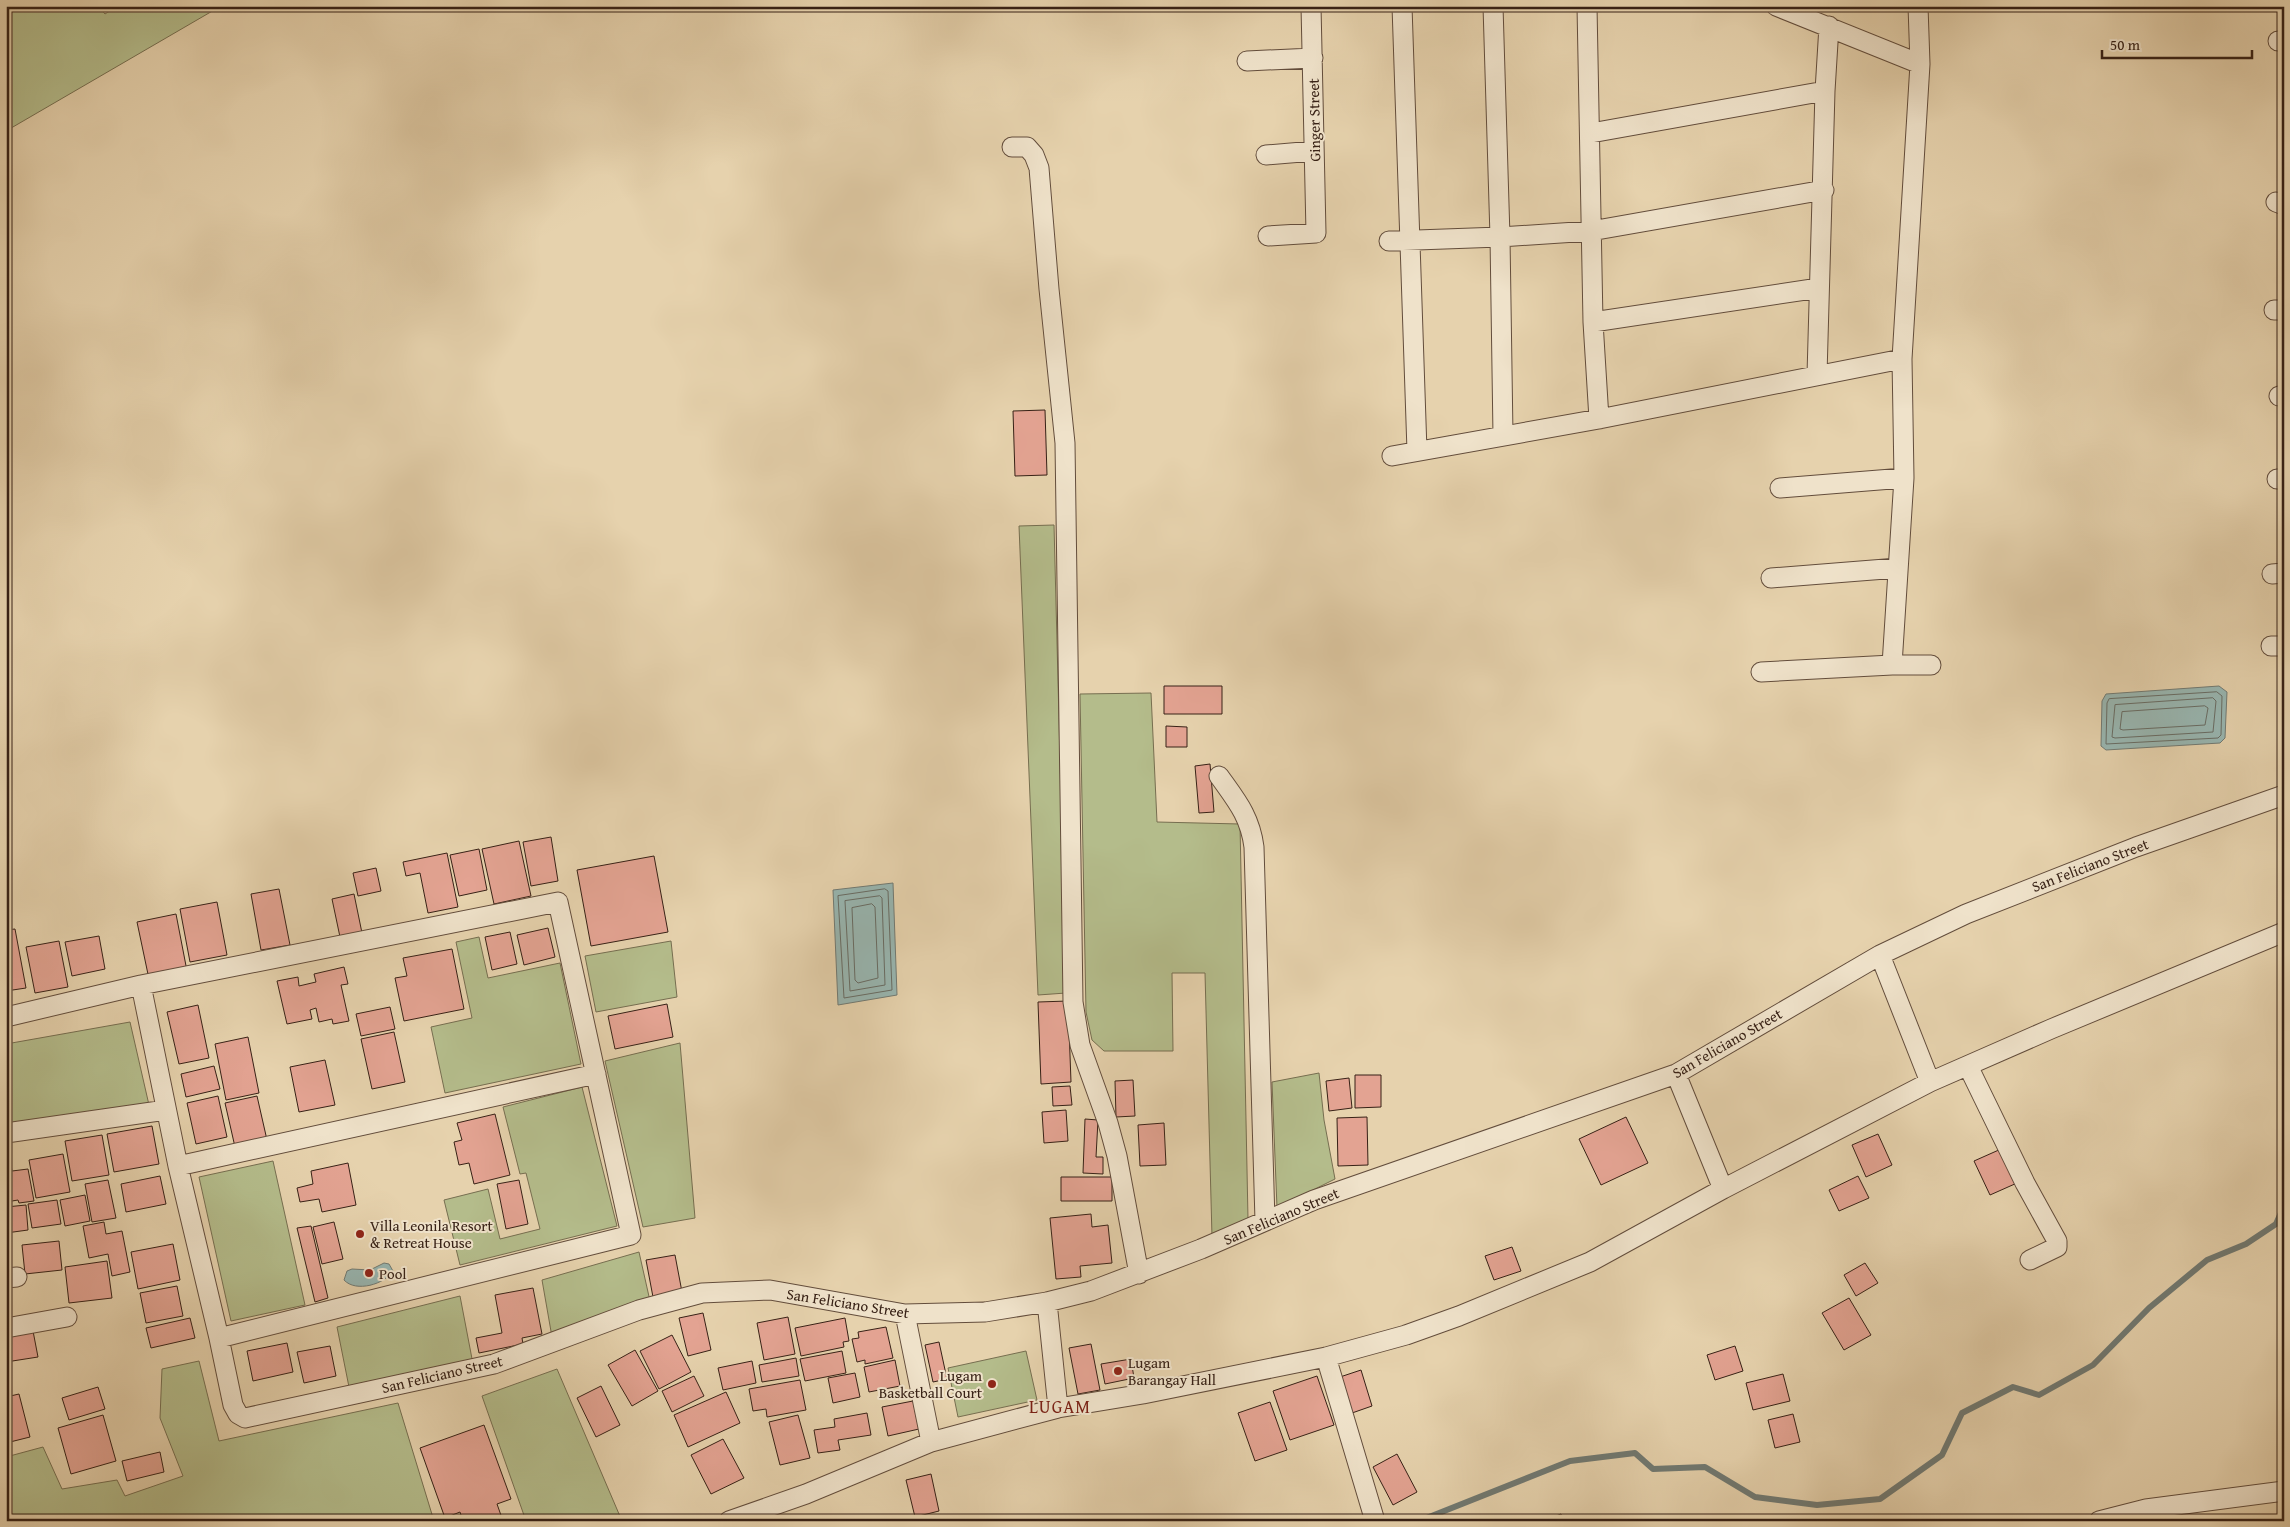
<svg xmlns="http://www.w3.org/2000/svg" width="2290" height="1527" viewBox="0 0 2290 1527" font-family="'Gentium Book Plus',serif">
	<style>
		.green { fill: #b4bc8b; stroke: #766e50 }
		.water { fill: #98b6b1; stroke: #717a73 }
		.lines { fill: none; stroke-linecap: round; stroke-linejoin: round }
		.shore { stroke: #686c64; stroke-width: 1 }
		.stream { stroke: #717a73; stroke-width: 6 }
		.building { fill: #e3a392; stroke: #372116 }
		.minor-casing { stroke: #634d3c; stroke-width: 21 }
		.minor { stroke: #efe2ca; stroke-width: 19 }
		.poi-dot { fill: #8f2418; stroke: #efe2ca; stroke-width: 2 }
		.labels { text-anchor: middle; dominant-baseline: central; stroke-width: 4; stroke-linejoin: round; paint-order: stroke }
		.street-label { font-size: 15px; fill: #372116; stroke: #efe2ca }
		.poi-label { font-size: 15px; fill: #372116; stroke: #efe2ca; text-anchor: start }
		.quarter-label { font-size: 18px; letter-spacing: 1px; fill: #7a1f14; stroke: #efe2ca }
	</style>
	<rect width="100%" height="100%" fill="#e6d2ad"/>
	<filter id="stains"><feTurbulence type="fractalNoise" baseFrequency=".004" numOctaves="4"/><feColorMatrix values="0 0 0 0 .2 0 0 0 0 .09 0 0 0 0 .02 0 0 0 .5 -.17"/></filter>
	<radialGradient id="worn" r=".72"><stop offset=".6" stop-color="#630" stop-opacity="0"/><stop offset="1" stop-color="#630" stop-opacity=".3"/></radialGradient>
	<path class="green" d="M 7,6 L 98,6 L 105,14 L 117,6 L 221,6 L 6,131 Z
		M 1054,525 L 1066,993 L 1038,995 L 1019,526 Z
		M 1151,693 L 1157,822 L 1240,824 L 1248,1219 L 1212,1237 L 1205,973 L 1172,973 L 1173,1051 L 1104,1051 L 1092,1040 L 1086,1012 L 1080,694 Z
		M 479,937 L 488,978 L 560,963 L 581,1064 L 445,1093 L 431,1027 L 472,1018 L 456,942 Z
		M 671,941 L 677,997 L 596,1012 L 585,956 Z
		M 130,1022 L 149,1105 L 6,1126 L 6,1044 Z
		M 680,1043 L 695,1218 L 643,1227 L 605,1061 Z
		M 1319,1073 L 1324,1120 L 1335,1179 L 1277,1208 L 1272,1082 Z
		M 582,1087 L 617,1226 L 460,1265 L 444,1200 L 488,1189 L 500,1239 L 540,1229 L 526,1173 L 520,1174 L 503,1107 Z
		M 273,1161 L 305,1305 L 231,1321 L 199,1177 Z
		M 639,1252 L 650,1301 L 552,1337 L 542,1280 Z
		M 460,1296 L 473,1364 L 350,1392 L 337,1327 Z
		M 1026,1351 L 1037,1400 L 958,1417 L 948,1368 Z
		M 199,1361 L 219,1441 L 398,1403 L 434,1521 L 6,1521 L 6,1457 L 43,1447 L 62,1489 L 117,1480 L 125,1496 L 183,1476 L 160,1418 L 162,1369 Z
		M 557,1369 L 622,1521 L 526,1521 L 482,1396 Z"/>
	<path class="water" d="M 2219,686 L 2227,692 L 2225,738 L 2220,743 L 2106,750 L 2101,746 L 2102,701 L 2106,694 Z
		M 893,883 L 897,995 L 838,1005 L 833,890 Z
		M 384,1263 L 389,1264 L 393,1271 C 385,1284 356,1293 344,1280 L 347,1271 L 352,1269 L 370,1270 Z"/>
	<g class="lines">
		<path class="shore" d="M 2217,692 L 2222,696 L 2221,735 L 2218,738 L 2106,744 L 2107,703 L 2109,699 Z
			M 2213,698 L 2216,701 L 2213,732 L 2115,738 L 2112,737 L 2115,705 Z
			M 2205,706 L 2208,708 L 2205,725 L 2123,730 L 2120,729 L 2122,712 Z
			M 885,889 L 888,891 L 892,990 L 844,998 L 838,896 Z
			M 880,896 L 882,898 L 885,985 L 850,991 L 845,901 Z
			M 872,904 L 875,907 L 878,978 L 858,983 L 855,980 L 852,908 Z"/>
		<path class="stream" d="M 1419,1521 L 1570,1461 L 1635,1453 L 1653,1469 L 1705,1467 L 1755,1497 L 1817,1505 L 1880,1499 L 1942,1455 L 1962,1413 L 2013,1387 L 2039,1395 L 2093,1365 L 2149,1308 L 2207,1260 L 2246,1244 L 2276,1224 L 2284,1206"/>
	</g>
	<path class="building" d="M 1045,410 L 1047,475 L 1015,476 L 1013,411 Z
		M 1164,686 L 1222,686 L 1222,714 L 1164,714 Z
		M 1166,726 L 1187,727 L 1187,747 L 1166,747 Z
		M 1210,764 L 1214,812 L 1199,813 L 1195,766 Z
		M 551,837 L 558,881 L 531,886 L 523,842 Z
		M 519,841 L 531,896 L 494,904 L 482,849 Z
		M 479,849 L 487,890 L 459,896 L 450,855 Z
		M 447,853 L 458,907 L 428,913 L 420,873 L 406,876 L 403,862 Z
		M 654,856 L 668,932 L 591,946 L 577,870 Z
		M 376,868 L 381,891 L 358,896 L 353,873 Z
		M 279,889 L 290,945 L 261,950 L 251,894 Z
		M 354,894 L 362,933 L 340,937 L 332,899 Z
		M 217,902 L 227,955 L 190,962 L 180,909 Z
		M 176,914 L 187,971 L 149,979 L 137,922 Z
		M 548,928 L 555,957 L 524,965 L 517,935 Z
		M 15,929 L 26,988 L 6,991 L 6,930 Z
		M 510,932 L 517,964 L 492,970 L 485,937 Z
		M 99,936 L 105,969 L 72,976 L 65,942 Z
		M 59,941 L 68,987 L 35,993 L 26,947 Z
		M 452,949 L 464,1009 L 404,1021 L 395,978 L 407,976 L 403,958 Z
		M 344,967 L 348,984 L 341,985 L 349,1021 L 333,1024 L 332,1019 L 319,1022 L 316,1008 L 310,1010 L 312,1019 L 287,1024 L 277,981 L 298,977 L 299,986 L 316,982 L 314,974 Z
		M 1068,1001 L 1071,1082 L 1041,1084 L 1038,1002 Z
		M 667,1004 L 673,1037 L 615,1049 L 608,1016 Z
		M 198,1005 L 209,1058 L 179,1064 L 167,1012 Z
		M 390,1007 L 395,1029 L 361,1036 L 356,1014 Z
		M 394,1032 L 405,1082 L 372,1089 L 361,1039 Z
		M 248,1037 L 259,1093 L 226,1100 L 215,1044 Z
		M 325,1060 L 335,1105 L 299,1112 L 290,1067 Z
		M 214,1066 L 220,1089 L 186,1097 L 181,1074 Z
		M 1355,1075 L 1381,1075 L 1381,1107 L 1355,1108 Z
		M 1349,1078 L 1352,1108 L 1329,1111 L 1326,1081 Z
		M 1133,1080 L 1135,1116 L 1116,1117 L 1115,1081 Z
		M 1070,1086 L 1072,1105 L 1053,1106 L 1052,1087 Z
		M 218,1096 L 227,1137 L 196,1144 L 187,1103 Z
		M 257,1096 L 267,1140 L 235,1147 L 225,1103 Z
		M 1066,1110 L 1068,1141 L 1044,1143 L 1042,1112 Z
		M 495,1114 L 510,1175 L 474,1184 L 469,1163 L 459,1165 L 454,1142 L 462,1140 L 457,1123 Z
		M 1367,1117 L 1368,1165 L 1338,1166 L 1337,1118 Z
		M 1626,1117 L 1648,1163 L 1601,1185 L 1579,1139 Z
		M 1085,1119 L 1098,1120 L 1096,1157 L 1103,1157 L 1103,1174 L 1083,1173 Z
		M 1164,1123 L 1166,1165 L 1140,1166 L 1138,1125 Z
		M 152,1126 L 159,1164 L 114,1172 L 107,1134 Z
		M 1878,1134 L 1892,1165 L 1866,1177 L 1852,1145 Z
		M 102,1135 L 109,1175 L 72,1181 L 65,1141 Z
		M 2001,1149 L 2017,1183 L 1990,1195 L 1974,1161 Z
		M 63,1154 L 70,1192 L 36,1198 L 29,1160 Z
		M 348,1163 L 356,1205 L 322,1212 L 319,1199 L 300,1202 L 297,1188 L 313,1184 L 311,1171 Z
		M 11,1165 L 12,1171 L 28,1169 L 34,1201 L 19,1203 L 18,1200 L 6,1202 L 6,1166 Z
		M 160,1176 L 166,1204 L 126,1212 L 121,1184 Z
		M 1858,1176 L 1869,1198 L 1839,1211 L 1829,1190 Z
		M 1061,1177 L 1112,1177 L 1112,1201 L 1061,1201 Z
		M 108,1180 L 116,1218 L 92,1222 L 85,1184 Z
		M 519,1180 L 528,1224 L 506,1229 L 497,1184 Z
		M 85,1195 L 90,1221 L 65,1226 L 60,1200 Z
		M 57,1200 L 61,1224 L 32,1228 L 28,1204 Z
		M 26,1205 L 28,1230 L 6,1233 L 6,1207 Z
		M 1091,1214 L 1092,1227 L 1108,1225 L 1112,1263 L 1080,1266 L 1081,1277 L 1056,1279 L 1050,1218 Z
		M 104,1222 L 106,1234 L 122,1231 L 130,1272 L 112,1276 L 108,1254 L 89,1258 L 83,1226 Z
		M 334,1222 L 343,1259 L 322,1264 L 313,1227 Z
		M 311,1226 L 328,1298 L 315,1302 L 297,1228 Z
		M 59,1241 L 62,1270 L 25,1274 L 22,1245 Z
		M 173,1244 L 180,1280 L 138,1289 L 131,1252 Z
		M 1512,1247 L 1521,1271 L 1494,1280 L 1485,1256 Z
		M 675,1255 L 682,1292 L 653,1297 L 646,1260 Z
		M 107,1261 L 112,1298 L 69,1303 L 65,1267 Z
		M 1865,1263 L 1878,1283 L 1856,1296 L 1844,1275 Z
		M 177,1286 L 183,1316 L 146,1323 L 140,1293 Z
		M 533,1288 L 542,1334 L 522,1338 L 523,1344 L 479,1353 L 476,1338 L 502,1333 L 495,1295 Z
		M 1849,1298 L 1871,1335 L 1844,1350 L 1822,1313 Z
		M 703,1313 L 711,1350 L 688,1356 L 679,1318 Z
		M 788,1317 L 795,1354 L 764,1360 L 757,1323 Z
		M 190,1318 L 195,1338 L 151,1348 L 146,1328 Z
		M 845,1318 L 849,1341 L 843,1342 L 844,1347 L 801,1356 L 795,1328 Z
		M 886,1327 L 893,1358 L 865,1364 L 865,1360 L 857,1362 L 852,1339 L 859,1338 L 858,1332 Z
		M 33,1331 L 38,1357 L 6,1362 L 6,1336 Z
		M 672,1335 L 691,1372 L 659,1389 L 640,1351 Z
		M 939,1342 L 947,1379 L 933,1382 L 925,1345 Z
		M 287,1343 L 293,1372 L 253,1381 L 247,1351 Z
		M 1091,1344 L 1100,1390 L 1078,1394 L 1069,1348 Z
		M 330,1346 L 336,1376 L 304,1383 L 297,1352 Z
		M 1735,1346 L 1743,1371 L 1715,1380 L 1707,1355 Z
		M 635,1350 L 658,1391 L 632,1406 L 608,1365 Z
		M 842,1351 L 846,1373 L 805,1381 L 800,1359 Z
		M 796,1358 L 799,1376 L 762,1382 L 759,1365 Z
		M 1131,1359 L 1134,1378 L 1105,1384 L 1101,1364 Z
		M 895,1360 L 900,1386 L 869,1392 L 864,1367 Z
		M 752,1361 L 756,1383 L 723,1390 L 718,1368 Z
		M 1361,1370 L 1372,1406 L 1352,1413 L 1340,1377 Z
		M 855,1373 L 860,1397 L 833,1403 L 828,1378 Z
		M 1783,1374 L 1790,1401 L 1753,1410 L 1746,1383 Z
		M 694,1376 L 704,1396 L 672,1412 L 662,1391 Z
		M 1317,1376 L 1334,1425 L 1290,1440 L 1273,1391 Z
		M 800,1380 L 806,1410 L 767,1417 L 766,1409 L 753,1411 L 749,1389 Z
		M 601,1386 L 620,1425 L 596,1437 L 577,1398 Z
		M 98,1387 L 105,1409 L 69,1420 L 62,1398 Z
		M 726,1392 L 740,1423 L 688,1447 L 674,1415 Z
		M 19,1394 L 30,1437 L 6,1443 L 6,1397 Z
		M 913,1401 L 919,1429 L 888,1436 L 882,1407 Z
		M 1270,1402 L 1287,1450 L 1255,1461 L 1238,1413 Z
		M 867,1413 L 871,1435 L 838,1440 L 840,1450 L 818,1453 L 814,1430 L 835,1427 L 834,1419 Z
		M 1793,1414 L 1800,1442 L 1775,1448 L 1768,1420 Z
		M 103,1415 L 116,1461 L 71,1474 L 58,1428 Z
		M 798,1415 L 810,1458 L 780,1465 L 769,1422 Z
		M 484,1425 L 511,1499 L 497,1504 L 503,1521 L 463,1521 L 460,1512 L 445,1518 L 420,1448 Z
		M 723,1439 L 744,1478 L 711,1494 L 691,1455 Z
		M 160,1452 L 164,1472 L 127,1481 L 122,1461 Z
		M 1397,1454 L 1417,1492 L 1393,1505 L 1373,1467 Z
		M 931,1474 L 939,1511 L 915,1517 L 906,1480 Z
		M 1561,1514 L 1564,1521 L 1543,1521 Z"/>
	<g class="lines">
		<defs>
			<path id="minor" d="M 1402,6 L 1417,451
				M 1493,6 L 1500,237 L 1503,435
				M 1587,6 L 1593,322 L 1599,419
				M 1776,6 L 1920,64
				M 2278,41 L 2284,41
				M 1247,61 L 1313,58
				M 1591,133 L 1825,91
				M 1012,147 L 1027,147 L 1034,155 L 1039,168 L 1049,289 L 1065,443 L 1073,1002 L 1080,1045 L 1108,1123 L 1117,1156 L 1139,1274
				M 1266,155 L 1314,151
				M 2276,202 L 2284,205
				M 1268,236 L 1316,233 L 1311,6
				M 1389,241 L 1500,237 L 1591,231 L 1824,190
				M 2274,310 L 2284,310
				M 1593,322 L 1819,288
				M 1817,375 L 1825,91 L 1829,26
				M 2279,396 L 2284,395
				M 1392,456 L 1599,419 L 1902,359
				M 2277,479 L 2284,479
				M 1780,488 L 1904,478
				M 2272,574 L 2284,573
				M 1771,578 L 1898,568
				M 2271,646 L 2284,646
				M 1892,665 L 1904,478 L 1902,359 L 1920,64 L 1918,6
				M 1761,672 L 1892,665 L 1931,665
				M 1219,776 C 1236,800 1250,816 1254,847 L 1265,1221
				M 1880,955 L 1930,1082
				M 6,1017 L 141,985 L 558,902 L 631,1235 L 219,1338 L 178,1166 L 141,985
				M 1968,1066 L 2025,1183 L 2057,1241 L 2057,1247 L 2030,1260
				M 1676,1074 L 1723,1189
				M 6,1133 L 166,1110
				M 178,1166 L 596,1074
				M 6,1278 L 17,1277
				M 1047,1302 L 1058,1408
				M 905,1314 L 931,1442
				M 6,1328 L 67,1317
				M 219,1338 L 233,1405 L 238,1414 L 245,1418 L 494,1364 L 639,1310 L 702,1293 L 770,1290 L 905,1314 L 985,1312 L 1047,1302 L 1091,1291 L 1201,1249 L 1314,1200 L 1676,1074 L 1880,955 L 1966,914 L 2136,847 L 2284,795
				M 1326,1357 L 1375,1521
				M 729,1521 L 806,1494 L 931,1442 L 1058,1408 L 1143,1394 L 1326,1357 L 1406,1335 L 1459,1316 L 1590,1262 L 1723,1189 L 1930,1082 L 2051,1029 L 2284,932
				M 2099,1521 L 2146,1509 L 2284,1491"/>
		</defs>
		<use href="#minor" class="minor-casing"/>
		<use href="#minor" class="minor"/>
	</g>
	<g class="poi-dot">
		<circle cx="360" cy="1234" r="5"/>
		<circle cx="369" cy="1273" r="5"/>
		<circle cx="1118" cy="1371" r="5"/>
		<circle cx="992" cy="1384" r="5"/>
	</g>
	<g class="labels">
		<g class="street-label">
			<text transform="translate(1314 120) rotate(-91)">Ginger Street</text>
			<text transform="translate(2090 865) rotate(-21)">San Feliciano Street</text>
			<text transform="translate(1727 1043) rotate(-30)">San Feliciano Street</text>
			<text transform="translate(1281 1216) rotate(-23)">San Feliciano Street</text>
			<text transform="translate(848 1303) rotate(9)">San Feliciano Street</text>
			<text transform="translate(442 1374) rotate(-13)">San Feliciano Street</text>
		</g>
		<g class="poi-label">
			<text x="370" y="1225">Villa Leonila Resort<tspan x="370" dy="17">&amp; Retreat House</tspan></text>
			<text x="379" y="1273">Pool</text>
			<text x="1128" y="1362">Lugam<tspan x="1128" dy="17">Barangay Hall</tspan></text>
			<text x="982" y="1375" text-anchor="end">Lugam<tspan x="982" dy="17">Basketball Court</tspan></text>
		</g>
		<g class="quarter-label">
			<text x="1060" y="1406">LUGAM</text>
		</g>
	</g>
	<rect width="2290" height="1527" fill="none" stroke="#e6d2ad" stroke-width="25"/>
	<rect x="8" y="8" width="2275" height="1512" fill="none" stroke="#372116" stroke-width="2.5"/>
	<rect x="12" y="12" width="2265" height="1502" fill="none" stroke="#372116"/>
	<path d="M2102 50v8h150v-8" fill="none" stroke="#372116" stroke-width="2.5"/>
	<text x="2110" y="50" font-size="15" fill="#372116" stroke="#efe2ca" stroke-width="4" paint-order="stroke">50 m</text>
	<rect width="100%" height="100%" filter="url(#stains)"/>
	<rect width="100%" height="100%" fill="url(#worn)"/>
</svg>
